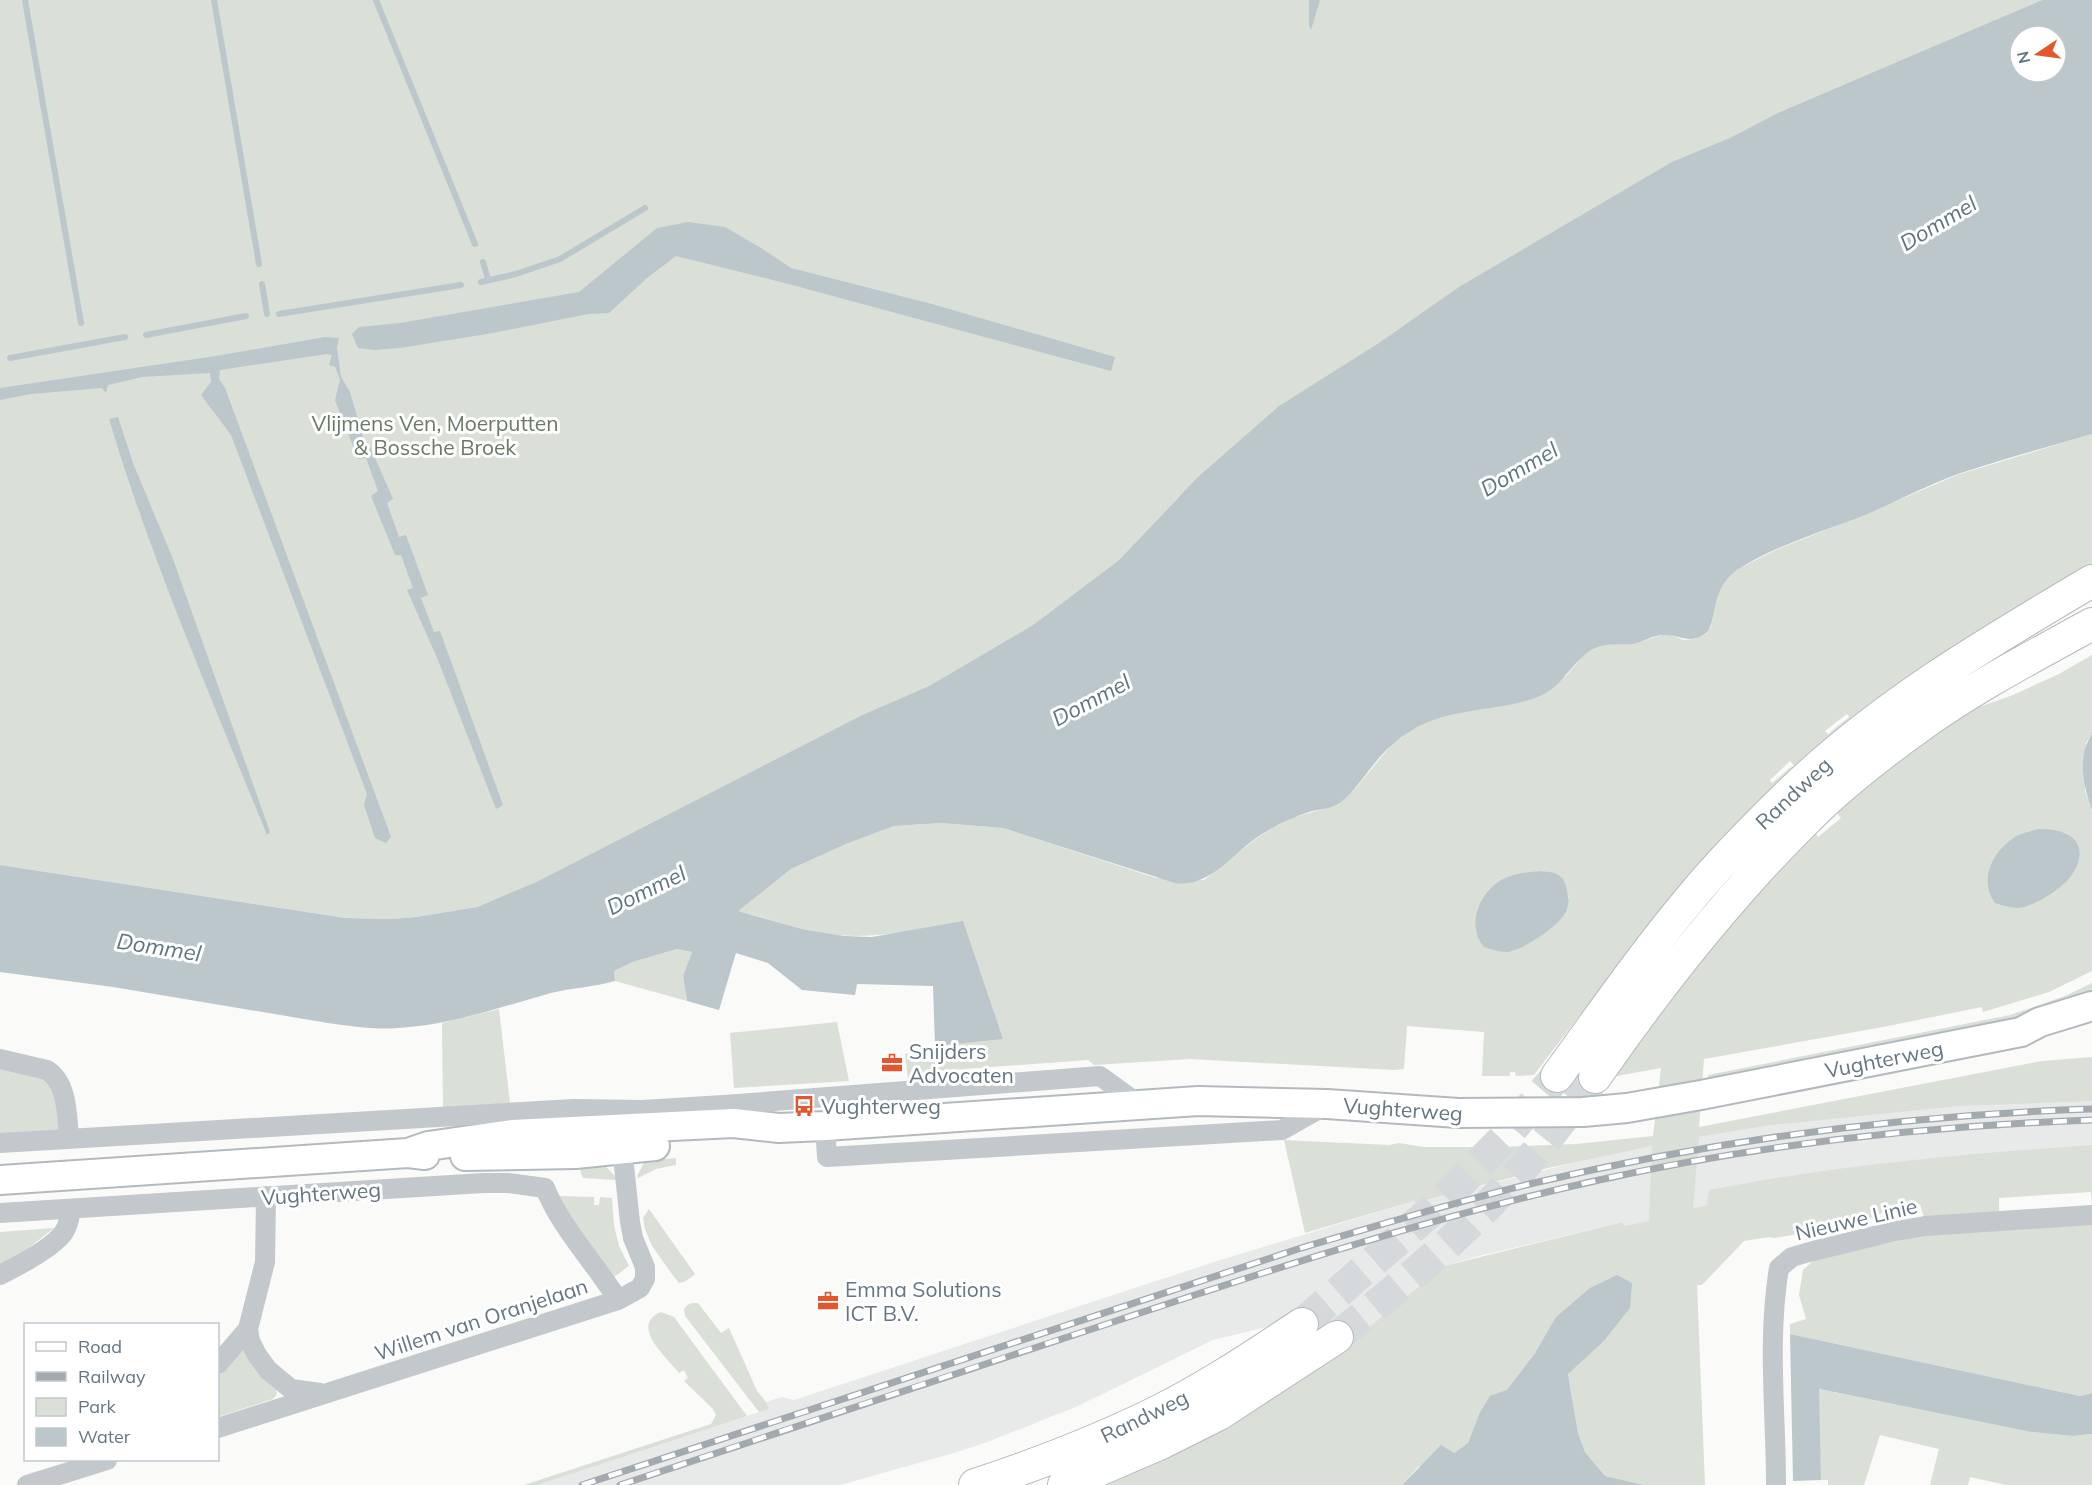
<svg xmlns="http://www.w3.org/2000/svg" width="2092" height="1485" viewBox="0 0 2092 1485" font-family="Mulish,sans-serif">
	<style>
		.built { fill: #e8e9e9 }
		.green { fill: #dadfd7; fill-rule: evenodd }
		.water { fill: #bbc7cb; fill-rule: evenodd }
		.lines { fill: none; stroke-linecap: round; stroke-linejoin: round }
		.stream { stroke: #bbc7cb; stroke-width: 6 }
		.primary-tunnel { stroke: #d5d9db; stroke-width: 32; stroke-dasharray: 32 16; stroke-linecap: butt }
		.secondary-casing { stroke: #b3babf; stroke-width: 32 }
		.primary-casing { stroke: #b5babe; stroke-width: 34 }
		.street { stroke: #c3c8cc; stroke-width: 20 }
		.secondary { stroke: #fff; stroke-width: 28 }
		.primary { stroke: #fff; stroke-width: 32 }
		.rail-casing { stroke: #a2aab0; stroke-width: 7 }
		.rail { stroke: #fff; stroke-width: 4.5; stroke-dasharray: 14; stroke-linecap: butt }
		.labels { text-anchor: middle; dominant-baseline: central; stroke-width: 6; stroke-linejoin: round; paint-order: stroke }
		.park-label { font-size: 21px; fill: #687a64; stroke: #fff }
		.street-label { font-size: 21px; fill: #657683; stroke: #fff }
		.poi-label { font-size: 21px; fill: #657683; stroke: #fff; text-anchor: start }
		.water-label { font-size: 22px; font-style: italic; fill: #60757c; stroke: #fff }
	</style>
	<rect width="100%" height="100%" fill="#fafaf8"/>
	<path class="built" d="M 2092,1095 L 2092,1186 L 1894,1200 L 1873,1217 L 1844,1223 L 1840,1227 L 1774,1238 L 1769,1237 L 1748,1240 L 1707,1205 L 1649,1217 L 1649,1221 L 1624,1226 L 1623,1222 L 1479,1256 L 1444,1266 L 1352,1341 L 1282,1318 L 1267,1327 L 1213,1340 L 1078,1406 L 990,1441 L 954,1453 L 840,1485 L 538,1485 L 768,1409 L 766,1402 L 782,1397 L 794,1400 L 1214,1262 L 1414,1201 L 1415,1203 L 1600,1156 L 1710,1135 L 1709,1128 L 1834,1114 Z"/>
	<path class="green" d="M 0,0 L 2042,0 L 1739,134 L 1398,330 L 1178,498 L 1119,560 L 1033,625 L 929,686 L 862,715 L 536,882 L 477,907 L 416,917 L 392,919 L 346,918 L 0,865 Z
		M 2092,434 L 2092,569 L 1834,739 L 1828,734 L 1849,717 L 1847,714 L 1825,731 L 1869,779 L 1951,717 L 2013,695 L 2059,674 L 2092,655 L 2092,734 L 2086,743 L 2085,791 L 2092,810 L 2092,971 L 2049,992 L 1983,1012 L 1982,1007 L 1883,1027 L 1704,1059 L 1699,1127 L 2042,1061 L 2092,1057 L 2092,1101 L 1959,1106 L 1770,1125 L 1699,1137 L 1693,1208 L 1707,1205 L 1709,1190 C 1836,1165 1963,1154 2092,1145 L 2092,1206 L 2091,1192 L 1999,1198 L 1999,1212 L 1924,1218 L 1920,1204 L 1887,1211 L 1873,1217 L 1844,1223 L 1840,1227 L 1774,1238 L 1769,1237 L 1744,1241 L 1702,1285 L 1697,1285 L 1705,1485 L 1644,1485 L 1605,1476 L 1585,1452 L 1578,1433 L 1568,1373 L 1603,1342 L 1557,1317 L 1535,1353 L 1507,1391 L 1479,1414 L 1468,1443 L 1454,1453 L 1418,1467 L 1402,1485 L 1107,1485 L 1164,1459 L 1224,1428 L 1283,1391 L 1352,1341 L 1444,1266 L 1623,1222 L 1624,1226 L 1649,1221 L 1652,1146 L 1548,1168 L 1415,1203 L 1414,1201 L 1305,1233 L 1284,1140 L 1389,1145 L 1399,1143 L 1424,1147 L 1496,1147 L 1576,1144 L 1653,1136 L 1661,1068 L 1611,1077 L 1706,953 L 1812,830 L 1832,812 L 1835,816 L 1816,834 L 1818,837 L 1841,818 L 1790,761 L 1770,780 L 1772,783 L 1792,766 L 1796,771 L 1636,942 L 1534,1075 L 1516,1076 L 1515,1072 L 1510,1072 L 1510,1076 L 1482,1076 L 1484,1032 L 1407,1026 L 1404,1069 L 1395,1070 L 1190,1059 L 1094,1065 L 1088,1060 L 924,1072 L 924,1077 L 908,1079 L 905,1054 L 921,1052 L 935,1046 L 1003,1038 L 904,932 C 871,937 839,938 806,930 C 783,924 761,916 737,911 L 791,869 L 846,844 L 894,826 L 941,823 L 1003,828 L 1156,878 L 1204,880 L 1257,838 L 1273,828 L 1294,817 L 1338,805 L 1356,788 L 1392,744 L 1412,730 L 1435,718 L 1456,713 L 1497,707 L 1566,676 L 1584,654 L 1597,647 L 1614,642 L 1633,644 L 1662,635 L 1672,635 L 1683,640 L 1694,639 L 1706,634 L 1711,627 L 1717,593 L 1726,578 L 1740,568 L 1780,548 L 1857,518 L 1957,475 ZM 1541,871 C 1562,873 1563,878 1569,898 L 1507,951 L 1484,947 L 1523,873 Z
		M 677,949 L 692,952 L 683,976 L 687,1001 L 615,981 L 614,971 L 633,962 Z
		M 2092,983 L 2092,1000 L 2064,1011 L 1709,1083 L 1708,1075 L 2010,1015 L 2065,996 Z
		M 499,1009 L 510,1103 L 443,1108 L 442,1023 Z
		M 837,1022 L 849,1081 L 734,1088 L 730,1033 Z
		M 0,1067 L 46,1077 L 57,1099 L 59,1130 L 0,1134 Z
		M 579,1158 C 597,1162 606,1163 616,1178 L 615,1180 L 583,1178 L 581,1173 Z
		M 676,1158 L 676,1165 L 656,1169 L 638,1178 L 637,1176 L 645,1161 Z
		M 558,1196 L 594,1197 L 594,1205 L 599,1205 L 600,1197 L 612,1198 L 614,1225 L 619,1246 L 629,1266 L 614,1277 L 558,1203 Z
		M 649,1209 L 695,1274 L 686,1281 L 679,1283 L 674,1277 L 652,1246 L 645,1229 L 643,1218 Z
		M 2092,1224 L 2092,1393 L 2080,1396 L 1790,1334 L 1790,1324 L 1806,1319 L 1799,1295 L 1803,1270 L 1815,1259 L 1925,1235 Z
		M 54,1228 L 21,1254 L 0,1265 L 0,1232 Z
		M 698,1303 L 721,1333 L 729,1328 L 757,1391 L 766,1402 L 769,1409 L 759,1412 L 685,1316 L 684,1309 C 688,1303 692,1303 698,1303 Z
		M 661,1312 L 674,1317 L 747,1416 L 538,1485 L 524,1485 L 711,1424 L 716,1415 L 713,1409 L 684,1381 L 688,1378 L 684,1370 L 679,1373 C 666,1357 629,1325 661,1312 Z
		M 244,1346 L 276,1389 L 277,1394 L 273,1399 L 218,1417 L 218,1376 Z
		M 1818,1389 L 2031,1432 L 2073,1436 L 2092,1434 L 2092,1485 L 2006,1485 L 1970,1477 L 1968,1485 L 1930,1485 L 1939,1449 L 1880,1435 L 1864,1485 L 1828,1485 L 1828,1480 L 1821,1480 Z"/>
	<path class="water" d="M 1309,0 L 1320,0 L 1311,30 L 1309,26 Z
		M 2042,0 L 2092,0 L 2092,434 C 2048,447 2002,459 1958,474 C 1923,487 1890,505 1855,519 C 1816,534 1772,547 1737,570 C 1708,590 1718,626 1705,634 C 1688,645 1680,634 1664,635 C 1653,635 1643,642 1633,644 C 1622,645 1612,643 1601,646 C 1575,653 1565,686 1540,696 C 1498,713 1450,706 1411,731 C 1397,739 1385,750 1375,763 C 1364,776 1354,792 1340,803 C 1332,809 1318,809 1309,812 C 1290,818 1273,827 1256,838 C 1231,856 1208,888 1175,883 L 1003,828 L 941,823 L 894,826 L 846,844 L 791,869 L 738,911 L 806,930 L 844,936 L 872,937 L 963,921 L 1003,1039 L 935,1046 L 933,986 L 857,984 L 855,995 L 802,990 L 768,963 L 736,953 L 719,1010 L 687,1001 L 683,976 L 692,952 L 677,949 L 633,962 L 614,971 L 615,981 C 594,987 572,988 551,993 C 500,1007 451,1025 398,1028 C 374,1030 351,1026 328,1023 L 113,987 L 0,972 L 0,865 L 346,918 L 392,919 L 416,917 L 477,907 L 536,882 L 862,715 L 929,686 L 1033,625 L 1119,560 L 1198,477 L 1279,406 L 1379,343 L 1459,287 L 1672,162 L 1730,138 L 1778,113 ZM 2020,36 L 2056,36 L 2056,72 L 2020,72 Z
		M 688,222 L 725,227 L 761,248 L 791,268 L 932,304 L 1115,357 L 1111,371 L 781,282 L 676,256 L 647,278 L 609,313 L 588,314 L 493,333 L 400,348 L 374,350 L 358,348 L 352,334 L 359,327 L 400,323 L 579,292 L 657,228 Z
		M 325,337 L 339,338 L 337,348 L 341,377 L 350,392 L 365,444 L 369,444 L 393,499 L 387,503 L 399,537 L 406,535 L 428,595 L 421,598 L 434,632 L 440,631 L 503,805 L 496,809 L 438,660 L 407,590 L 413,588 L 401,555 L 395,555 L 371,496 L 378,491 L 366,458 L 358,459 L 335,400 L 340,380 L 335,367 L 329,365 L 332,355 L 327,354 L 220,370 L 219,379 L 225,388 L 391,837 L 386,843 L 375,838 L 364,805 L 367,794 L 231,435 L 201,395 L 211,382 L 210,373 L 142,377 L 108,385 L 106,393 L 102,388 L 31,394 L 0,400 L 0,388 L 216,356 Z
		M 118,417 L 133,463 L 173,559 L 270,832 L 267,835 C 211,697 152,562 109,419 Z
		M 2092,734 L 2092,810 C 2083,786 2077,756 2092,734 Z
		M 2038,829 C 2067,828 2092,841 2073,873 C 2065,887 2034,907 2018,908 C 2011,908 2002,905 1995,903 C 1978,879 1993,851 2015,837 C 2021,833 2030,832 2038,829 Z
		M 1541,871 C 1553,872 1562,873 1566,886 C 1568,895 1570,901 1567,909 C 1562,925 1523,950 1507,952 C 1499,952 1491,949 1484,947 C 1466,925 1479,892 1503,879 C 1515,873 1528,872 1541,871 Z
		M 1617,1275 L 1632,1283 L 1630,1308 L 1603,1342 L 1568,1374 L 1578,1433 L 1585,1452 L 1605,1476 L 1644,1485 L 1402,1485 L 1441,1445 L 1454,1453 L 1468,1443 L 1479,1414 L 1490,1396 L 1507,1390 L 1535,1353 L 1556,1317 L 1590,1288 Z
		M 1790,1334 L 2080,1396 L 2092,1393 L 2092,1434 L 2073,1436 L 2031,1432 L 1819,1389 L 1821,1480 L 1793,1481 Z"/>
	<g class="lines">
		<path class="stream" d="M 25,0 L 81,323
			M 214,0 L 259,264
			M 376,0 L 475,244
			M 483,262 L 488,279
			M 481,282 L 516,274 L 560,259 L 645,208
			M 262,284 L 267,314
			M 279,314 L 461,285
			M 146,335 L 246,316
			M 10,358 L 125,337"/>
		<path class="primary-tunnel" d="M 1302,1324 L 1439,1204 L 1504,1138 L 1557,1076
			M 1337,1337 C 1406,1282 1476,1224 1533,1156 C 1554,1131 1574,1103 1595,1077"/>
		<defs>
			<path id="secondary" d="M 408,1153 L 428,1146 L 512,1134 L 733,1123 L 779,1128 L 825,1126 L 1198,1101 L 1327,1104 L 1458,1113 L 1583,1112 L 1627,1108 L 1701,1095 L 2021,1032 L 2040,1022 L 2092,1006
				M 465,1156 L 575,1154 L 655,1146
				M 0,1180 L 408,1153 L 425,1155"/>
			<path id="primary" d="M 1557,1076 C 1602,1014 1645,952 1694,894 C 1724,858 1758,824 1791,792 C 1880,706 1987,643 2092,581
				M 1595,1077 C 1659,985 1728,897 1808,818 C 1842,784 1881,754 1920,726 C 1974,687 2034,656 2092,624
				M 975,1485 C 1033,1466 1090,1444 1145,1418 C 1200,1392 1251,1358 1302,1324
				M 1064,1485 L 1161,1443 L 1219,1414 L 1337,1337"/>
		</defs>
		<use href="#secondary" class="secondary-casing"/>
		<use href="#primary" class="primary-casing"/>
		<path class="street" d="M 0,1059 L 47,1070 C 68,1083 67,1117 69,1138
			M 825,1126 L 827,1157 L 1282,1130 L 1326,1105
			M 0,1143 L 573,1109 L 642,1110 L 724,1105 L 1100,1076 L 1140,1105
			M 0,1213 L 483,1183 L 508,1183 L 545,1188 C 561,1228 595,1263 618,1300
			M 0,1275 C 18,1266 53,1248 64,1232 C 69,1224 70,1217 71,1209
			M 248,1329 L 250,1341 L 257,1355 L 268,1370 L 291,1389 L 320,1393
			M 218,1364 L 248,1329 L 265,1262 L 266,1196
			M 218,1428 L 618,1300 L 640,1288 L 645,1279 L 645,1267 L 633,1238 L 630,1222 L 621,1138
			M 27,1485 L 107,1460
			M 1776,1485 C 1776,1412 1767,1340 1779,1268 L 1792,1257 L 1813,1251 L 1891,1232 L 1925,1226 L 2092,1215"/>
		<use href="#secondary" class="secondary"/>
		<use href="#primary" class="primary"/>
		<defs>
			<path id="rail" d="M 582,1485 L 1298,1249 C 1376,1226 1455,1202 1534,1183 C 1717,1140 1905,1115 2092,1109
				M 620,1485 C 782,1431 944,1377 1107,1324 C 1269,1270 1432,1217 1599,1180 C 1761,1144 1926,1126 2092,1120"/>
		</defs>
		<use href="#rail" class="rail-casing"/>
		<use href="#rail" class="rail"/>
	</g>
	<defs>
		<symbol id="office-bare" viewBox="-9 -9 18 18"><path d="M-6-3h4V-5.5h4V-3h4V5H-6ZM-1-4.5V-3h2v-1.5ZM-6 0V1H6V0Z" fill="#e4572e" stroke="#fff" stroke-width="2.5" paint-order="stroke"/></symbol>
		<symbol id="bus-bare" viewBox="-9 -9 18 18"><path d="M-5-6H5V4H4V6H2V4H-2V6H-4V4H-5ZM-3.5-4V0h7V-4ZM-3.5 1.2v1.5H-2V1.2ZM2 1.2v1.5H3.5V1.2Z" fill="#e4572e" stroke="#fff" stroke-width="2.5" paint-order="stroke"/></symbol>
	</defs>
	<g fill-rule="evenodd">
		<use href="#office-bare" x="877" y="1048" width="30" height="30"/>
		<use href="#bus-bare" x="789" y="1091" width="30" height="30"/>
		<use href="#office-bare" x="813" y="1286" width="30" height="30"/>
	</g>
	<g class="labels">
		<g class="park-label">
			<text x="435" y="423">Vlijmens Ven, Moerputten<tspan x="435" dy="24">&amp; Bossche Broek</tspan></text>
		</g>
		<g class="street-label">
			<text transform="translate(1793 793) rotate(-43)">Randweg</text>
			<text transform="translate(1884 1059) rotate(-11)">Vughterweg</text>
			<text transform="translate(1403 1109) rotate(4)">Vughterweg</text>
			<text transform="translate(321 1193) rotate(-4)">Vughterweg</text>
			<text transform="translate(1856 1219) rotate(-13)">Nieuwe Linie</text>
			<text transform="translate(481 1319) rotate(-18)">Willem van Oranjelaan</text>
			<text transform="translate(1144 1416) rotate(-26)">Randweg</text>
		</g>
		<g class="poi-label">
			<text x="909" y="1051">Snijders<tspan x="909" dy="24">Advocaten</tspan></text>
			<text x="821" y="1106">Vughterweg</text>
			<text x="845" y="1289">Emma Solutions<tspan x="845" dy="24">ICT B.V.</tspan></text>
		</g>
		<g class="water-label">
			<text transform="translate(1938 223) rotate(-31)">Dommel</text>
			<text transform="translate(1519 469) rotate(-30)">Dommel</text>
			<text transform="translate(1091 700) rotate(-28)">Dommel</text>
			<text transform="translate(646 890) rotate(-26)">Dommel</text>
			<text transform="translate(159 947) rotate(9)">Dommel</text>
		</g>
	</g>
	<rect x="24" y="1323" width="195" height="138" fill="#ffffff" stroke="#c1c8cd" stroke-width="1.5"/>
	<rect x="36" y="1342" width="30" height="9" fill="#ffffff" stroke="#c1c8cd" stroke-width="1.5"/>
	<text x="78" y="1353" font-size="18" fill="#657683">Road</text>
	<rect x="36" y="1372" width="30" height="9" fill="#a2aab0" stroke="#c1c8cd" stroke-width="1.5"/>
	<text x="78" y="1383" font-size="18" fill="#657683">Railway</text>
	<rect x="36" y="1398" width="30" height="18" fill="#dadfd7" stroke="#c1c8cd" stroke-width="1.5"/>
	<text x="78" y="1413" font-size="18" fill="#657683">Park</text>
	<rect x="36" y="1428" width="30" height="18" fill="#bbc7cb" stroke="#c1c8cd" stroke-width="1.5"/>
	<text x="78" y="1443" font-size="18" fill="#657683">Water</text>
	<g transform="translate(2038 54) rotate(257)"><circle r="28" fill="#ffffff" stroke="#c1c8cd" stroke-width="1.5"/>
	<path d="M0-4.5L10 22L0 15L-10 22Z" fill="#e4572e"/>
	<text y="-9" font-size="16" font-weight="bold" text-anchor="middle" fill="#657683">N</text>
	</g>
</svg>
